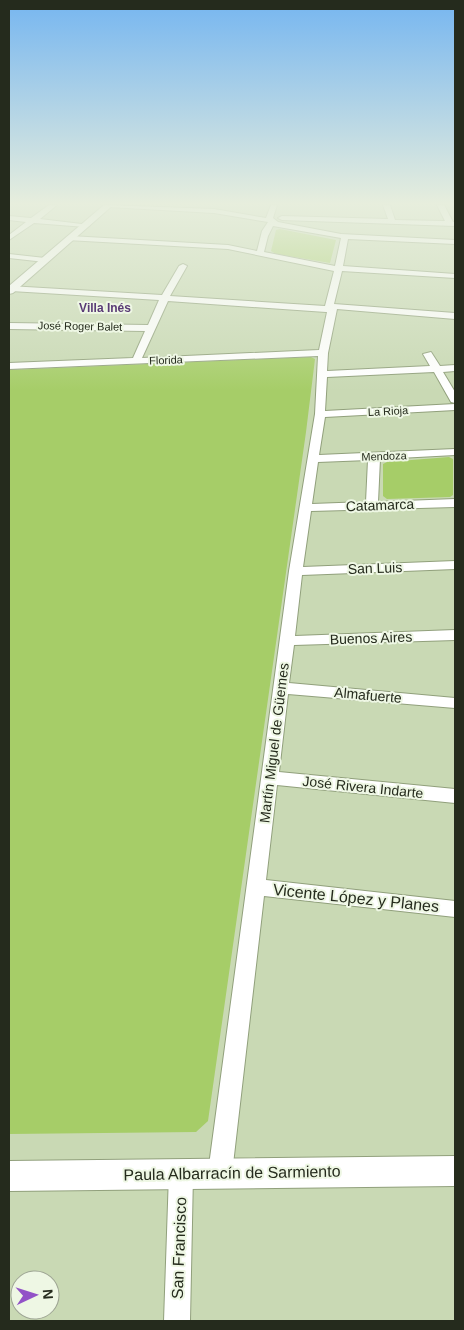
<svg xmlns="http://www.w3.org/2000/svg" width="464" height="1330" viewBox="0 0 464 1330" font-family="Helvetica,sans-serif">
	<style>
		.green { fill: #a6cd68 }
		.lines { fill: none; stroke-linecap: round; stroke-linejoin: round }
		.minor-casing { stroke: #91a07c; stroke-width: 2 }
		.major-casing { stroke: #91a07c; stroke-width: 2 }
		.minor { fill: #fff; fill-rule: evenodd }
		.major { fill: #fff; fill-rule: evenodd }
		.labels { text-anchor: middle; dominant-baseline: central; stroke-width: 4; stroke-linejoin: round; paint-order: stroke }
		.far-street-label { font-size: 11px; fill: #252b1d; stroke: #eef7e4 }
		.far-neighbourhood-label { font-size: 12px; font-weight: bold; fill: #593a75; stroke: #eef7e4 }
		.street-label { font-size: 14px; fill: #252b1d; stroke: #eef7e4 }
		.near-street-label { font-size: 16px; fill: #252b1d; stroke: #eef7e4 }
	</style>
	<rect width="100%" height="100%" fill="#c9d9b4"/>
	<path class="green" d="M 280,229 L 336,240 L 330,263 L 276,254 L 271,251 L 276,230 Z
		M 311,357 L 315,359 L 306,432 L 208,1121 L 196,1132 L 9,1134 L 9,370 Z
		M 449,457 L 453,459 L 453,495 L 450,497 L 387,499 L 383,496 L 383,464 L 387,462 Z"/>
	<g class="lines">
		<defs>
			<path id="minor" d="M 49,205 L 57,205 L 40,219 L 90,225 L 86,227 L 34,223 L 9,240 L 9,235 L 26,222 L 9,220 L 9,216 L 31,218 Z
				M 105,205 L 214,209 L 266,218 L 271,205 L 277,205 L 273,218 L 278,222 L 341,234 L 455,240 L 455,244 L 348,239 L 343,266 L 455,274 L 455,278 L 342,271 L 334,304 L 455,313 L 455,319 L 337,309 L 328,353 L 327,371 L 430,366 L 423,354 L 431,352 L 440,366 L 455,365 L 455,371 L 443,372 L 455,392 L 455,403 L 451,402 L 434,372 L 327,377 L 325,411 L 455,404 L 455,410 L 325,417 L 319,455 L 455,449 L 455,455 L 380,459 L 378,502 L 455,499 L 455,507 L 311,511 L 303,567 L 455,561 L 455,569 L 302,575 L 295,636 L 455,630 L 455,640 L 294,645 L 289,683 L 455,698 L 455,708 L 288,694 L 279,772 L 455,789 L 455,803 L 277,785 L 266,880 L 455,901 L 455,917 L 264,896 L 232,1173 L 228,1181 L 220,1185 L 212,1181 L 208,1173 L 289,571 L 315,414 L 318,356 L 9,369 L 9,363 L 133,358 L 145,331 L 9,329 L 9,323 L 148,325 L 159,300 L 11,291 L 9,290 L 9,286 L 162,295 L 179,266 L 183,264 L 187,266 L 170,296 L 325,306 L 334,271 L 228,249 L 67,240 L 66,238 L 70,236 L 228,245 L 257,251 L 262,231 L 268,222 L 214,213 L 109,207 ZM 273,226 L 341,238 L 335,266 L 264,252 L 268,236 ZM 168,301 L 326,312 L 327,312 L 319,350 L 142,358 ZM 368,460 L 366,502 L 312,504 L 318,462 Z
				M 383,205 L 390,205 L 395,220 L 445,221 L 437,205 L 444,205 L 453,222 L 455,222 L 455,226 L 282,220 L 278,218 L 282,216 L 388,219 Z
				M 9,254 L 45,258 L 49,260 L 45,262 L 9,258 Z
				M 181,1162 L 189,1166 L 193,1174 L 190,1321 L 164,1321 L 169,1174 L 173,1166 Z"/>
			<path id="major" d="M 104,205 L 113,205 L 13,293 L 9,294 L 9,286 Z
				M 455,1156 L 455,1186 L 9,1191 L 9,1161 Z"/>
		</defs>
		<use href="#minor" class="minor-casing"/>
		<use href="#major" class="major-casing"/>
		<use href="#minor" class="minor"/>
		<use href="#major" class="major"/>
	</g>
	<linearGradient id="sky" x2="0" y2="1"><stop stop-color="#76b6f0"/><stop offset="0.52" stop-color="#e7eedd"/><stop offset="1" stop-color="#e7eedd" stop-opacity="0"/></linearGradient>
	<rect width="464" height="391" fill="url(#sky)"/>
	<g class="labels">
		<g class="far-street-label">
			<text transform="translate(80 326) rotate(1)">José Roger Balet</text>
			<text transform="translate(166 360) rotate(-2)">Florida</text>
			<text transform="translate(388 411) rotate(-3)">La Rioja</text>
			<text transform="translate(384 456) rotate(-2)">Mendoza</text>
		</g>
		<g class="far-neighbourhood-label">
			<text x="105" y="308">Villa Inés</text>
		</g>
		<g class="street-label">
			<text transform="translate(380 505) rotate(-2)">Catamarca</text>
			<text transform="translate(375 568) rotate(-2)">San Luis</text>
			<text transform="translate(371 638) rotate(-2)">Buenos Aires</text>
			<text transform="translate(368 695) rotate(5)">Almafuerte</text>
			<text transform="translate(274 743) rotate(-83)">Martín Miguel de Güemes</text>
			<text transform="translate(363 787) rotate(6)">José Rivera Indarte</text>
		</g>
		<g class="near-street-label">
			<text transform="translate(356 898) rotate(6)">Vicente López y Planes</text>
			<text transform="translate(232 1173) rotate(-1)">Paula Albarracín de Sarmiento</text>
			<text transform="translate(179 1248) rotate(-88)">San Francisco</text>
		</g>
	</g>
	<rect width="464" height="1330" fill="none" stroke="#252b1d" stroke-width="20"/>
	<g transform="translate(35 1295) rotate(86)"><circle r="24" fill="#eef7e4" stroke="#9ea594"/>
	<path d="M0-4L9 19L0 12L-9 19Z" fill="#9252c7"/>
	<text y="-8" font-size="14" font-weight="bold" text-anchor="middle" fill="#252b1d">N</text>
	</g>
</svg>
